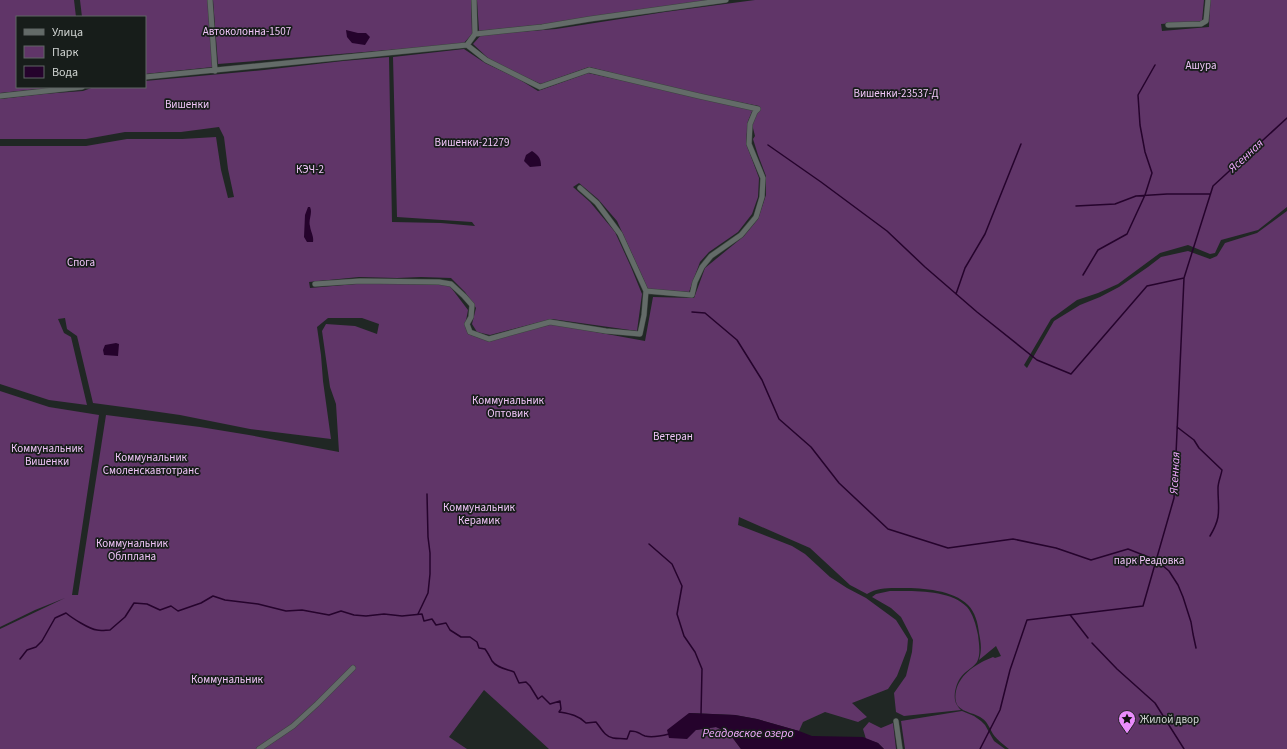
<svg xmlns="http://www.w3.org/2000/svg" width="1287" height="749" viewBox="0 0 1287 749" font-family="'Source Sans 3',sans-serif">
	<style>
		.green { fill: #603568 }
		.water { fill: #25032c }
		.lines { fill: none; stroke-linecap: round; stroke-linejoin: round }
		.stream { stroke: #25032c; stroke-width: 1.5 }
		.street-casing { stroke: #3d4340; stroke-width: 6 }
		.street { stroke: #636b68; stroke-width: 5 }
		.labels { text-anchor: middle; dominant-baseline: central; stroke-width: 3.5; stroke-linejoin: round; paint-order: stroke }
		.park-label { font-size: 11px; fill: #f0c5f8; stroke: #171d1a }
		.poi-label { font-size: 11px; fill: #d0d4d2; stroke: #171d1a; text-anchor: start }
		.water-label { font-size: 12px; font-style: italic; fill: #f0a9fd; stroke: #171d1a }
	</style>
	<rect width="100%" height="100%" fill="#202724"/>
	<path class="green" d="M 0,0 L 74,0 L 76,17 L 17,17 L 17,87 L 59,87 L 0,93 Z
		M 80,0 L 208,0 L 213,67 L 145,74 L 145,17 L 82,17 Z
		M 213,0 L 471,0 L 472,34 L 463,44 L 218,64 Z
		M 477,0 L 710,0 L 546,24 L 479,31 Z
		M 755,0 L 1204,0 L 1202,21 L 1161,24 L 1162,31 L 1209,27 L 1210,0 L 1287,0 L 1287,207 L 1258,230 L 1221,240 L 1215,253 L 1210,254 L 1188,245 L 1160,253 L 1118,284 L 1098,293 L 1077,300 L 1051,319 L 1024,365 L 1027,368 L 1054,321 L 1080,305 L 1100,297 L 1119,287 L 1148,267 L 1161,257 L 1188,251 L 1210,259 L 1217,256 L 1225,243 L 1257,233 L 1287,211 L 1287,749 L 1009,749 C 1004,745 997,740 993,734 C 990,729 988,723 983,719 C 976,713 964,713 958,706 C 955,702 955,696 956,691 C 960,673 978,663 993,657 L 995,658 L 1001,656 L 996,646 L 979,660 C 982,650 981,643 979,633 C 978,623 975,612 968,605 C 953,590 923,588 903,588 C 891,588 878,587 867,594 L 850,585 L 810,548 L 739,517 L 738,525 L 792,546 L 805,554 L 830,577 L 847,588 L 866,598 L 896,620 L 908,639 L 907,650 L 897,676 L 888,689 L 852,703 L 867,717 L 858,722 L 825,712 L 803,722 L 799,731 L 757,719 L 735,715 L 690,713 L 696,730 L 716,727 L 729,733 L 741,749 L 549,749 L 484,690 L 449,737 L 467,749 L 0,749 L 0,629 L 65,598 L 35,610 L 0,627 L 0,391 L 49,407 L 99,415 L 72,595 L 78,595 L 106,415 L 200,427 L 249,435 L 339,452 L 336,404 L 330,387 L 322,331 L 326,324 L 355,326 L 377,334 L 379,324 L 362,318 L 328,318 L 317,327 L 321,355 L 323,381 L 331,439 L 250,429 L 180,415 L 138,409 L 93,403 L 77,336 L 67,329 L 65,318 L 58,319 L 64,333 L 71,337 L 87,405 L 49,400 L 0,384 L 0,146 L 86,146 L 127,139 L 182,139 L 216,137 L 221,170 L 228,198 L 234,197 L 228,169 L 224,137 L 219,127 L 181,132 L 125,132 L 86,139 L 0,139 L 0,99 L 43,94 L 83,91 L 94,87 L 145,87 L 145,81 L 264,70 L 343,61 L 389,57 L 392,222 L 441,223 L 475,226 L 472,222 L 397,217 L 393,57 L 464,49 L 485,63 L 517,78 L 538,91 L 588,73 L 753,109 L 748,121 L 746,143 L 759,178 L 758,197 L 752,214 L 738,232 L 709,252 L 700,262 L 689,292 L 648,289 L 617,221 L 598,199 L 579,183 L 573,187 L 590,202 L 615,232 L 631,267 L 642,294 L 637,331 L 552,319 L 490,335 L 477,332 L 472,324 L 476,308 L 465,292 L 451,278 L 421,277 L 397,278 L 359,277 L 309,282 L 310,288 L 367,283 L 449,285 L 468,310 L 465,326 L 468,334 L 489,341 L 552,324 L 645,341 L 653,297 L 694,298 L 705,268 L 744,236 L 758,219 L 766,195 L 766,176 L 758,155 L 753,139 L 755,136 L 752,124 L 756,113 L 760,110 L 759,106 L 693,93 L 589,67 L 541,84 L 515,73 L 489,59 L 473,44 L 481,35 L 556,29 L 665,12 Z
		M 890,591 C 912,591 950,589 967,607 C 973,614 976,625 978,635 C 979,644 981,654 977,662 C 973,668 965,671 961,677 C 956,683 952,698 957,705 C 958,707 959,708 961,710 L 904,716 L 896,712 L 894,693 L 906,676 L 912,652 L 913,640 L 901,617 L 891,608 L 872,597 L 876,594 Z
		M 962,711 L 974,716 L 981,721 L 985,725 L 994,741 L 1005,749 L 905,749 L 901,721 Z
		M 869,722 L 881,728 L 893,723 L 896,749 L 884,749 L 878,743 L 866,739 L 863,729 Z"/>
	<path class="water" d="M 346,30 L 358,33 L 366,33 L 370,37 L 365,45 L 352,43 L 347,37 Z
		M 532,151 C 538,155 541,158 541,166 L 530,167 L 524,161 L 526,155 Z
		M 308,207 L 310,207 C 313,213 308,220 310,226 C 311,233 314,236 313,242 L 307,242 L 304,237 L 305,215 Z
		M 116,343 L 119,344 L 118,356 L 104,355 L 103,350 L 105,345 Z
		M 689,713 L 735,715 L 757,719 L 799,731 L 812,736 L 863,737 L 878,743 L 884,749 L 741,749 L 729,733 L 716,727 L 696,730 L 687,739 L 669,738 L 667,730 Z"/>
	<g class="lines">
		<path class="stream" d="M 768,145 L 821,182 L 887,231 L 925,267 L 977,312 L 1037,360 L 1071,374 L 1147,286 L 1184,278
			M 1076,206 L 1115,204 L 1136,196 L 1167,194 L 1210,194
			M 1083,275 L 1098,250 L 1127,234 L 1145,195 L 1152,173 L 1145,152 L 1140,125 L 1138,95 L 1155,65
			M 956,294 L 965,268 L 985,234 L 1021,144
			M 692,312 L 705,313 L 737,340 L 762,380 L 779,419 L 811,447 L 839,483 L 888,529 L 948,548 L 1013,539 L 1056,548 L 1091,560 L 1128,549 L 1156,560 L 1169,571 L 1178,585 L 1183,597 L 1191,622 L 1193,634 L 1196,648
			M 1177,427 L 1194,440 L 1199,448 L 1222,470 C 1221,476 1218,482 1218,488 C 1218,510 1222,516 1210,536
			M 649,544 L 672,564 L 682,586 L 677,614 L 684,636 L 695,652 L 702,669 L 701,715
			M 418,614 L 428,593 L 430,574 L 430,553 L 428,537 L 427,494
			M 1071,616 L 1088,638
			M 1092,643 L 1117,669 L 1155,703 L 1184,749
			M 20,659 L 27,650 L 36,647 L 42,641 L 55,618 L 66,613 C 72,618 89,629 97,630 C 101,631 106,630 110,630 L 125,617 L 134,603 L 147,604 L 160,610 L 171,606 L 178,611 L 201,603 L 213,596 L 225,600 L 258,604 L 286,611 L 302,610 L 329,615 L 341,611 L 354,615 L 366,616 L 384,614 L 402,616 L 422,614 L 424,621 L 432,619 L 436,625 L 446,623 L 450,630 L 461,637 L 470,637 L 477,642 L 479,648 L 485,649 C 488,653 490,657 492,661 C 497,668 506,669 514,672 L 519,683 L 526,682 L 530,686 L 538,699 L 542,696 L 550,704 L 560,701 L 561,709 L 559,712 C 570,714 578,715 586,723 L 596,722 C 601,728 605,737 613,738 C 618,739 622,738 627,739 L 630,731 C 640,731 638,734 645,736 C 653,738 661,736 669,734
			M 980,749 L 1000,710 L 1010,670 L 1027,620 L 1143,606 L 1174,498 L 1184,278 L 1213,186 L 1287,118"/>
		<defs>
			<path id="street" d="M 210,0 L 215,71
				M 1168,25 L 1201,24 L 1206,21 L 1208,0
				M 475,34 L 542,27 L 590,19 L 726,0
				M 467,45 L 486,60 L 540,87 L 589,70 L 699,96 L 758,109 L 755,112 L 750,124 L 749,144 L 763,178 L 762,197 L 756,217 L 741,235 L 711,256 L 702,267 L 695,282 L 692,295 L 646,291
				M 145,77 L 467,45 L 475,34 L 474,0
				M 0,96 L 82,87
				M 315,284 L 360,281 L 439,282 L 451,284 L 464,296 L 472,305 L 471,317 L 467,324 L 470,332 L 489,339 L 550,322 L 606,331 L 640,334 L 644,315 L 646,291 L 620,234 L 597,203 L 580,188
				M 896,721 L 900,749
				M 259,749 L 293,726 L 317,704 L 353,668"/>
		</defs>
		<use href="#street" class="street-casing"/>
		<use href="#street" class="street"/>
	</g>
	<defs>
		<symbol id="sight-pin" viewBox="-11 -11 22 30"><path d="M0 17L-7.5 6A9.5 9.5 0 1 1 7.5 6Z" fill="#ea8dfc" stroke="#171d1a"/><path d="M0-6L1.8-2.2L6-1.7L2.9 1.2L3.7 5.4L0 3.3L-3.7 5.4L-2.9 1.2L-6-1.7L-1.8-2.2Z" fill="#111"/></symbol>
	</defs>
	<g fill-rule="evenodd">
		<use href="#sight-pin" x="1117" y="709" width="20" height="27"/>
	</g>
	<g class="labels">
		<g class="park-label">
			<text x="247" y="31">Автоколонна-1507</text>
			<text x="1201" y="65">Ашура</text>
			<text x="896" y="93">Вишенки-23537-Д</text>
			<text x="187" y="104">Вишенки</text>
			<text x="472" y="142">Вишенки-21279</text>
			<text x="310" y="169">КЭЧ-2</text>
			<text x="81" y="262">Спога</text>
			<text x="508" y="400">Коммунальник<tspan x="508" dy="13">Оптовик</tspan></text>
			<text x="673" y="436">Ветеран</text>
			<text x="47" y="448">Коммунальник<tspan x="47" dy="13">Вишенки</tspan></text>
			<text x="151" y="457">Коммунальник<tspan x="151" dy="13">Смоленскавтотранс</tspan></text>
			<text x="479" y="507">Коммунальник<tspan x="479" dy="13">Керамик</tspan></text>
			<text x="132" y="543">Коммунальник<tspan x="132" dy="13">Облплана</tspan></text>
			<text x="1149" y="560">парк Реадовка</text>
			<text x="227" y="679">Коммунальник</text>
		</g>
		<g class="poi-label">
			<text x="1140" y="719">Жилой двор</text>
		</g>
		<g class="water-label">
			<text transform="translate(1246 156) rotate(-43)">Ясенная</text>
			<text transform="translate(1175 473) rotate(-87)">Ясенная</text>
			<text x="748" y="733">Реадовское озеро</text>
		</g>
	</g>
	<rect x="16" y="16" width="130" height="72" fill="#171d1a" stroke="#616664"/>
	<rect x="24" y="29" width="20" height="6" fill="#636b68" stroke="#616664"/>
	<text x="52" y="36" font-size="12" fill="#d0d4d2">Улица</text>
	<rect x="24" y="46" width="20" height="12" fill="#603568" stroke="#616664"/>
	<text x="52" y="56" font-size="12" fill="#d0d4d2">Парк</text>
	<rect x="24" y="66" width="20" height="12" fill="#25032c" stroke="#616664"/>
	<text x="52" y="76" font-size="12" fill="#d0d4d2">Вода</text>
</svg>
